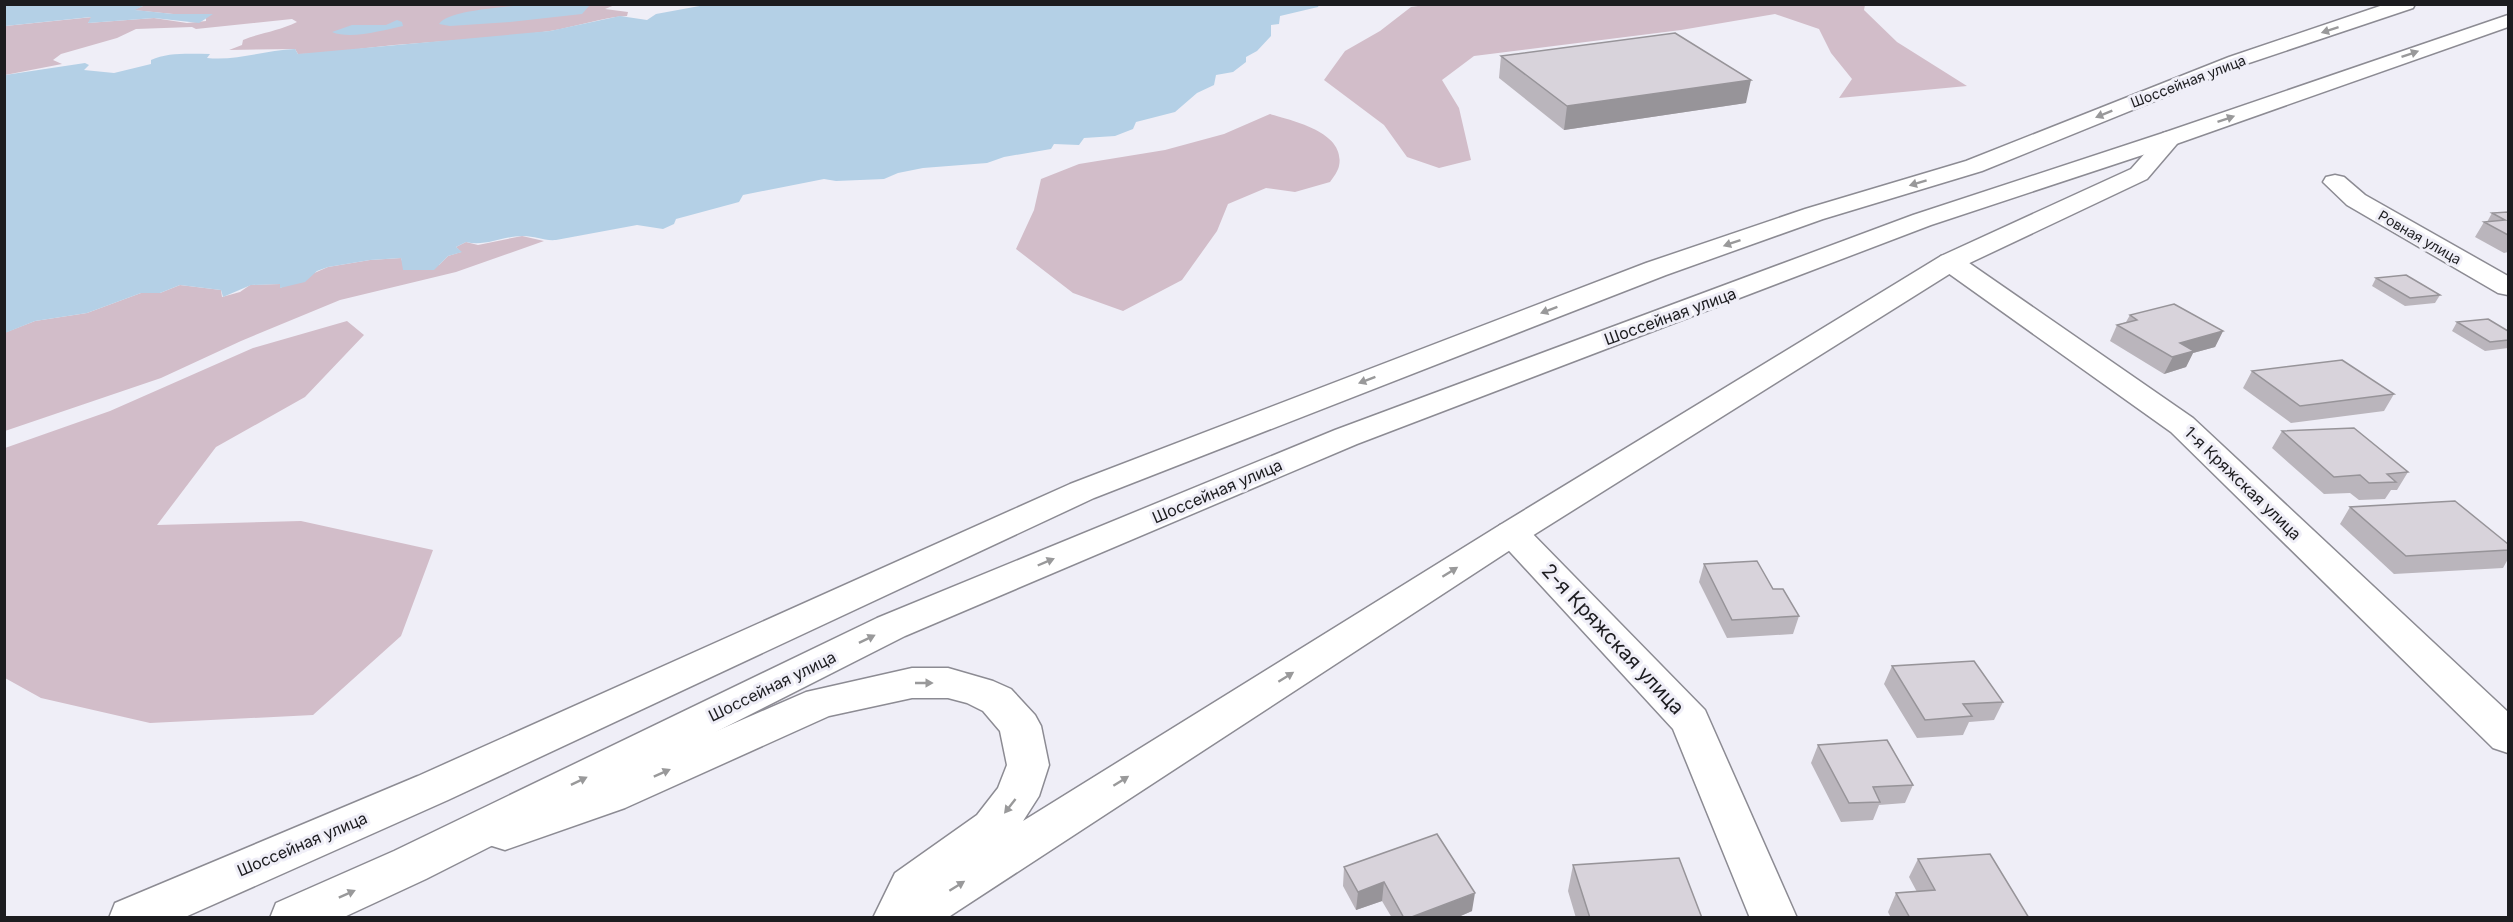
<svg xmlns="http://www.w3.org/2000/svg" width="2513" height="922" viewBox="0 0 2513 922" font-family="Inter,sans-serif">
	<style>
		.green { fill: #d2bdc9 }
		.water { fill: #b4d0e6 }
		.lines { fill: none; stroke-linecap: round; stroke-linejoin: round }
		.street-casing { stroke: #8c8b93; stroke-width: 3 }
		.secondary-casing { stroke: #8c8b93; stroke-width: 3 }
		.primary-casing { stroke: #8c8b93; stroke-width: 3 }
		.street { fill: #fff; fill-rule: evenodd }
		.secondary { fill: #fff; fill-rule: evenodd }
		.primary { fill: #fff; fill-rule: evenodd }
		.wall { fill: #bab5bc }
		.shaded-wall { fill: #979499 }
		.building { fill: #d8d3db; stroke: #979499; stroke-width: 1.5 }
		.oneway { fill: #99999a }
		.labels { text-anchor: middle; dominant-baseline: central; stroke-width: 6; stroke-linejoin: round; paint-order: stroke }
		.far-street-label { font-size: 14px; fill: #1c1c1f; stroke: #efeef7 }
		.street-label { font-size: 16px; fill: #1c1c1f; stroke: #efeef7 }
		.near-street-label { font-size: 20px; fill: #1c1c1f; stroke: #efeef7 }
	</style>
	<rect width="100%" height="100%" fill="#efeef7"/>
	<path class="green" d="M 617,4 L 605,9 L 628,12 L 627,16 C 602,17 576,27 550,31 C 503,38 455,40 408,44 C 371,46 335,54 298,54 L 295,49 L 229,50 L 242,45 L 243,40 C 260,33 279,31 297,22 L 292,19 L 196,29 L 192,27 L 136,29 L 117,38 L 61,54 L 53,60 L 62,64 L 5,75 L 5,26 L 93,17 L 88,23 L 154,18 L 187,23 L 206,21 L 206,14 L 173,14 L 133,10 L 143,6 L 132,5 Z
		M 1865,5 L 1864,10 L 1897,42 L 1967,86 L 1839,98 L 1852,79 L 1831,53 L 1819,29 L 1775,14 L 1681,30 L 1474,56 L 1442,80 L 1459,108 L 1471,160 L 1439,168 L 1407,157 L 1384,125 L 1324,80 L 1345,51 L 1380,31 L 1411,7 L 1425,5 Z
		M 1270,114 C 1293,121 1346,132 1339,166 C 1338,171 1333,178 1330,182 L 1295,192 L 1266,188 L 1228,204 L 1217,231 L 1182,280 L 1123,311 L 1073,293 L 1016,249 L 1034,210 L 1041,179 L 1079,164 L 1165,150 L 1224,134 Z
		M 522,236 L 544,241 L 456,272 L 340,300 L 241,341 L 161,378 L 5,431 L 4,333 L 35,321 L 87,313 L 141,293 L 160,293 L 180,285 L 221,290 L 222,297 L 240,292 L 250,285 L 280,284 L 280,288 L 328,267 L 370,260 L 401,258 L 403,264 L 439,265 L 448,256 L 461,252 L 456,247 L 466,242 L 478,245 Z
		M 347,321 L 364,335 L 305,397 L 216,447 L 157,525 L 301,521 L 433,550 L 401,636 L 313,715 L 150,723 L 41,698 L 5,678 L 5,448 L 110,411 L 253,348 Z"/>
	<path class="water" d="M 132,4 L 145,5 L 135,10 L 173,14 L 213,14 L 199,23 L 154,18 L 88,23 L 91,17 L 5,26 L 5,5 Z
		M 520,5 L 590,5 L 582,14 L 510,22 L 450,26 L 439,24 C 449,10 502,8 520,5 Z
		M 705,5 L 1319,5 L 1318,7 L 1280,16 L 1279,24 L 1271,25 L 1271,36 L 1257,51 L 1246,57 L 1246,62 L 1233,72 L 1216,75 L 1214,85 L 1197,93 L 1175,112 L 1136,122 L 1133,129 L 1115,136 L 1084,138 L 1079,145 L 1054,144 L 1051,149 L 1004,157 L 987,163 L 923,168 L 898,173 L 884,179 L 836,181 L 824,179 L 743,195 L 739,202 L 676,219 L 674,224 L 663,229 L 637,225 L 556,240 C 544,241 535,236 523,236 C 503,236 485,247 466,242 L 456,247 L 462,252 L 448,256 L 434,270 L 403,270 L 401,258 L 370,260 L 328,267 L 317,271 L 305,282 L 280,288 L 280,284 L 251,285 L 223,297 L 221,290 L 180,285 L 160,293 L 141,293 L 87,313 L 35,321 L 5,333 L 5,75 L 85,63 L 89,65 L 84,70 L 114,73 L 151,64 L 151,60 C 168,52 191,54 210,54 L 207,58 C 238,61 266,50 295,49 L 298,54 L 550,31 L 620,16 L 647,20 L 656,14 Z
		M 397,20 L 402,22 L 403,26 C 383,30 351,40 332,32 L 352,25 L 386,25 Z"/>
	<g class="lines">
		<defs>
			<path id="street" d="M 2335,175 L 2344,177 L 2365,195 L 2508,276 L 2508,295 L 2498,293 L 2347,205 L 2323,182 L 2326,177 Z
				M 1950,254 L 1959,256 L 2193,418 L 2508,712 L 2508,753 L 2493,748 L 2171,432 L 1941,268 L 1937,262 L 1941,256 Z
				M 1512,522 L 1524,525 L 1705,710 L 1797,918 L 1750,918 L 1673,729 L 1500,541 L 1494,533 L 1500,525 Z"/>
			<path id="secondary" d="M 2171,131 L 2179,133 L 2182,138 L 2147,179 L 1959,268 L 1524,541 L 947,918 L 873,918 L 895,873 L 977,815 L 998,788 L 1007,765 L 1000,731 L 983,711 L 967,703 L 948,698 L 912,698 L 829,716 L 625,808 L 505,850 L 489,845 L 483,832 L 489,819 L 595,784 L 806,692 L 912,668 L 948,668 L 993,681 L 1011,689 L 1035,715 L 1041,726 L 1049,765 L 1039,796 L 1023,821 L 1500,525 L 1941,256 L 2131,169 L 2163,133 Z"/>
			<path id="primary" d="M 2386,4 L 2415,4 L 2413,8 L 2243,65 L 1982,171 L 1823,219 L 1666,275 L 1094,498 L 448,800 L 183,918 L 109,918 L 115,903 L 418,776 L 1070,484 L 1646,263 L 1805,209 L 1966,161 L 2229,57 Z
				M 2508,15 L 2508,27 L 2179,143 L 1931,225 L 1357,444 L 905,636 L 426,879 L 342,918 L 270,918 L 276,903 L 394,851 L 877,618 L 1335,430 L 1913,215 L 2163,133 Z"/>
		</defs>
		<use href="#street" class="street-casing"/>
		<use href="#secondary" class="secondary-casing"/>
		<use href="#primary" class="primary-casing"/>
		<use href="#street" class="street"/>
		<use href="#secondary" class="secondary"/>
		<use href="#primary" class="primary"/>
	</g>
	<path class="wall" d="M 1501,56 L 1746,103 L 1564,130 L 1499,78 Z
		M 2508,212 L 2508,252 L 2504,253 L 2475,237 L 2484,222 L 2487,222 L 2492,213 Z
		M 2376,278 L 2440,295 L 2435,303 L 2405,306 L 2372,286 Z
		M 2130,315 L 2223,331 L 2215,347 L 2193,353 L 2186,367 L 2164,374 L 2110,341 L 2117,325 L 2126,322 Z
		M 2457,322 L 2508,331 L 2508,348 L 2485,351 L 2452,331 Z
		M 2252,371 L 2394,394 L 2384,411 L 2291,423 L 2243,388 Z
		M 2282,431 L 2408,472 L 2397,490 L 2391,490 L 2385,499 L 2359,500 L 2350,493 L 2324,494 L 2272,448 Z
		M 2350,507 L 2508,544 L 2508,559 L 2503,568 L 2394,574 L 2340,524 Z
		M 1704,564 L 1773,589 L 1799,616 L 1793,634 L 1727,638 L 1699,582 Z
		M 1892,666 L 2003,702 L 1994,720 L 1969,722 L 1963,735 L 1917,738 L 1884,684 Z
		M 1818,745 L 1913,785 L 1905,803 L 1879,805 L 1873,820 L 1841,822 L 1811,763 Z
		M 1918,859 L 2029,918 L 1891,918 L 1888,912 L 1896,893 L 1917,892 L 1909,877 Z
		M 1573,865 L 1702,918 L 1576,918 L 1568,891 Z
		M 1344,867 L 1472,911 L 1456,918 L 1392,918 L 1382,901 L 1356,910 L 1343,886 Z"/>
	<path class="shaded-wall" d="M 1751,80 L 1746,103 L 1564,130 L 1567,106 Z
		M 2223,331 L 2215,347 L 2193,353 L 2186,367 L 2164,374 L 2180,343 Z
		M 1384,882 L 1382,901 L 1356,910 L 1358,892 Z
		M 1475,893 L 1472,911 L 1456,918 L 1409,918 Z"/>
	<path class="building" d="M 1675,33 L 1751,80 L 1567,106 L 1501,56 Z
		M 2508,212 L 2508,235 L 2484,222 L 2505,220 L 2492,213 Z
		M 2406,275 L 2440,295 L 2410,298 L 2376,278 Z
		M 2174,304 L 2223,331 L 2180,343 L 2194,351 L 2172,357 L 2117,325 L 2137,320 L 2130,315 Z
		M 2488,319 L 2508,331 L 2508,340 L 2490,342 L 2457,322 Z
		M 2342,360 L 2394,394 L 2300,406 L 2252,371 Z
		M 2354,428 L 2408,472 L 2387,474 L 2396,482 L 2369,483 L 2360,475 L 2334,477 L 2282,431 Z
		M 2455,501 L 2508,544 L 2508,550 L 2406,556 L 2350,507 Z
		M 1757,561 L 1773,589 L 1783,589 L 1799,616 L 1732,620 L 1704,564 Z
		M 1974,661 L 2003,702 L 1963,704 L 1972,716 L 1925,720 L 1892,666 Z
		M 1887,740 L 1913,785 L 1873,787 L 1880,802 L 1849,803 L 1818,745 Z
		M 1437,834 L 1475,893 L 1409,918 L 1404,918 L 1384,882 L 1358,892 L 1344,867 Z
		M 1990,854 L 2029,918 L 1910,918 L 1896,893 L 1935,890 L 1918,859 Z
		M 1679,858 L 1702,918 L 1590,918 L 1573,865 Z"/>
	<defs><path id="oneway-solid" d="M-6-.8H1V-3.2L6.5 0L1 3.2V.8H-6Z" transform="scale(1.5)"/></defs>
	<g class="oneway">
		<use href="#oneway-solid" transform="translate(2330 30) rotate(162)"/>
		<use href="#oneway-solid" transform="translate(2410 54) rotate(-19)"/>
		<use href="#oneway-solid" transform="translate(2104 114) rotate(158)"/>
		<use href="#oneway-solid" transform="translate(2226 119) rotate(-19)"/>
		<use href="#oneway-solid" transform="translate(1918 183) rotate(163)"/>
		<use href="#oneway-solid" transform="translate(1732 243) rotate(161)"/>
		<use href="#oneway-solid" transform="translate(1549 310) rotate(159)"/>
		<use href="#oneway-solid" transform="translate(1367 380) rotate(159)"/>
		<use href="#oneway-solid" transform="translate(1046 562) rotate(-23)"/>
		<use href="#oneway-solid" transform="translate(1450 572) rotate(-32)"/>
		<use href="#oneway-solid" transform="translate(867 639) rotate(-26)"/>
		<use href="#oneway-solid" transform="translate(1286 677) rotate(-32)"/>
		<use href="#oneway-solid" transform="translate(924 683)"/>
		<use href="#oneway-solid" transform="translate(662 773) rotate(-24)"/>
		<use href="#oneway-solid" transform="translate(579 781) rotate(-26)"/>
		<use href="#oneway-solid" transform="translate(1121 781) rotate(-32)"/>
		<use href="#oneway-solid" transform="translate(1010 806) rotate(128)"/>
		<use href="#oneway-solid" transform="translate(957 886) rotate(-32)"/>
		<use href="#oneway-solid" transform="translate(347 894) rotate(-24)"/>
	</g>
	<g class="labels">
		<g class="far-street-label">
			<text transform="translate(2188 81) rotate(-21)">Шоссейная улица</text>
			<text transform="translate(2420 237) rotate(30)">Ровная улица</text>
		</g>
		<g class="street-label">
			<text transform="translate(1670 316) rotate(-20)">Шоссейная улица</text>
			<text transform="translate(2243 483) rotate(44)">1-я Кряжская улица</text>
			<text transform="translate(1217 491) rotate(-23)">Шоссейная улица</text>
			<text transform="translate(772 686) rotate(-26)">Шоссейная улица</text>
			<text transform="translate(302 844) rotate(-23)">Шоссейная улица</text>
		</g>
		<g class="near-street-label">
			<text transform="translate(1613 639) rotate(47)">2-я Кряжская улица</text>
		</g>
	</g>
	<rect width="2513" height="922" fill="none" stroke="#1c1c1f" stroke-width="12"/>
</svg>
